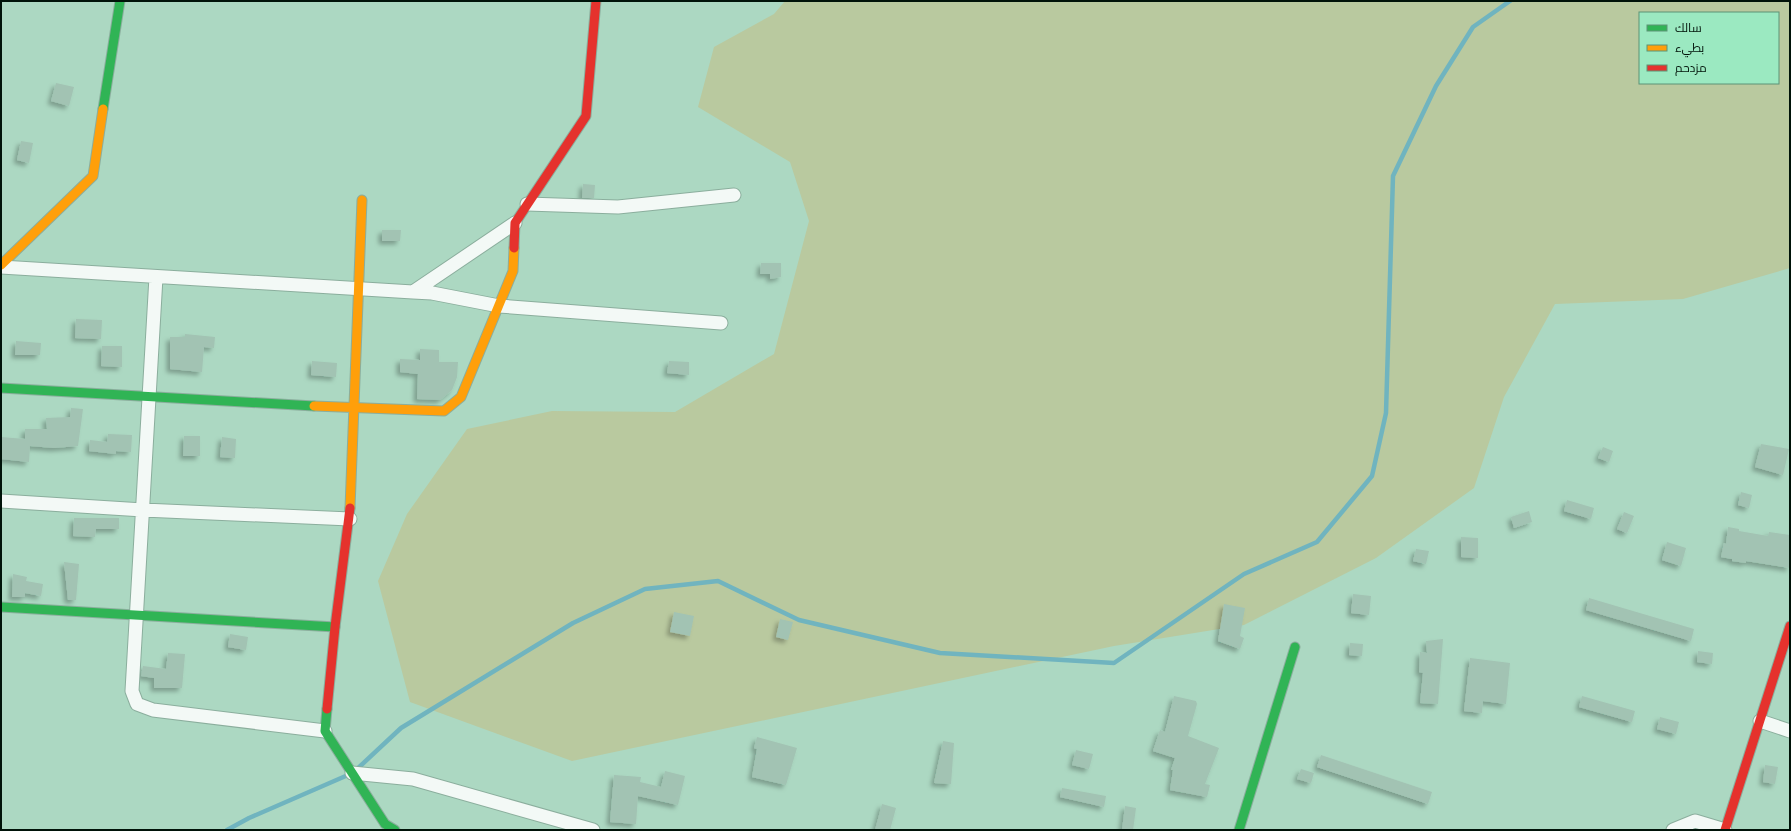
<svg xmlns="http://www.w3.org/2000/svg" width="1791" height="831" viewBox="0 0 1791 831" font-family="'Golos Text',Cairo,sans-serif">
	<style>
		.green { fill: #b9c99f; fill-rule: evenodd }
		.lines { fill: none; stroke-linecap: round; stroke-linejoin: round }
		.stream { stroke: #70b4bf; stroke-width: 4.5 }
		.building { fill: #a2c3b3; filter: url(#shadow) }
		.street-casing { stroke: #8bae9d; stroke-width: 15 }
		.fast-casing { stroke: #8bae9d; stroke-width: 11 }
		.slow-casing { stroke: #8bae9d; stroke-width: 11 }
		.jam-casing { stroke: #8bae9d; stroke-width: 11 }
		.street { stroke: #f3f9f6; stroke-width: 13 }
		.fast { stroke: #30b455; stroke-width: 9 }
		.slow { stroke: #ff9f0a; stroke-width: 9 }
		.jam { stroke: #e5322d; stroke-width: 9 }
	</style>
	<defs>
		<filter id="shadow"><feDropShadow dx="-3.5" dy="3.5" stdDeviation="2" flood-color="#0004"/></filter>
	</defs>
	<rect width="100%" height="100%" fill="#acd8c2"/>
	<path class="green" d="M 785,1 L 1790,1 L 1790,268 L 1683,299 L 1555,304 L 1504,397 L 1474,488 L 1376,558 L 1244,625 L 1114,646 L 572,761 L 410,702 L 378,581 L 407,514 L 467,429 L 552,411 L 675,412 L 774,354 L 809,221 L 790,162 L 698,107 L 714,47 L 774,14 ZM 1640,13 L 1778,13 L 1778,83 L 1640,83 Z"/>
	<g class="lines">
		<path class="stream" d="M 356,770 L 401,728 L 573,623 L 645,589 L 718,581 L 799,620 L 940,653 L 1114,663 L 1244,574 L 1317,542 L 1372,476 L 1386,413 L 1393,176 L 1436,86 L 1473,27 L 1510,1
			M 227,830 L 249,818 L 348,775"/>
	</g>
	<path class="building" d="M 56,83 L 74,87 L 69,106 L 51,101 Z
		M 21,141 L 33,143 L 29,163 L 17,160 Z
		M 583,184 L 595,185 L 594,198 L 582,198 Z
		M 382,230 L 401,230 L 400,241 L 382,241 Z
		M 761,263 L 781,263 L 781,277 L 770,279 L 770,274 L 760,274 Z
		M 76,319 L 102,320 L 101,339 L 75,338 Z
		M 185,334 L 215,337 L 214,348 L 204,347 L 202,372 L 170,369 L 170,337 L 185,337 Z
		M 16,341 L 41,343 L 40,355 L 15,355 Z
		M 102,346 L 122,346 L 122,367 L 101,366 Z
		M 420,349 L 439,350 L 439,362 L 458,362 L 457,377 L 452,390 L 440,400 L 417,399 L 418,374 L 400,372 L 400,359 L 420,360 Z
		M 312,361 L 337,363 L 336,377 L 311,375 Z
		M 669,361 L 689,362 L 689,375 L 667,373 Z
		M 71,408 L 83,409 L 78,446 L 54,448 L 30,446 L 29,462 L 1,459 L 1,437 L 25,439 L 25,429 L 47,429 L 46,418 L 70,417 Z
		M 108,434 L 132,435 L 131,452 L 116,451 L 116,454 L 89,451 L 90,440 L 107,442 Z
		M 184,436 L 200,436 L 200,456 L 183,456 Z
		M 222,437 L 236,439 L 235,458 L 220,457 Z
		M 1761,444 L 1789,449 L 1783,475 L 1755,467 Z
		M 1603,447 L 1613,451 L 1609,462 L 1598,458 Z
		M 1741,492 L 1752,495 L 1749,508 L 1738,505 Z
		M 1567,500 L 1594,508 L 1591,519 L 1564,511 Z
		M 1529,511 L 1532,522 L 1514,528 L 1511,517 Z
		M 1624,512 L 1634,516 L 1627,533 L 1617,529 Z
		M 74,518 L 119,518 L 119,529 L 96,529 L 95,537 L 73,536 Z
		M 1728,527 L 1739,529 L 1739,531 L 1768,536 L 1769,532 L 1790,535 L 1790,568 L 1746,561 L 1746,563 L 1732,561 L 1732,559 L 1721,557 L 1724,543 L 1726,544 Z
		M 1461,537 L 1478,538 L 1478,558 L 1461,557 Z
		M 1667,542 L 1686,548 L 1681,566 L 1662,560 Z
		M 1416,549 L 1429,551 L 1426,564 L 1413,561 Z
		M 64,562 L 79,564 L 76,600 L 68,600 Z
		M 13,574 L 27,577 L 26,581 L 43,584 L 41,596 L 25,593 L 25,597 L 12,597 Z
		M 1353,594 L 1371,596 L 1369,615 L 1351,613 Z
		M 1589,598 L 1694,629 L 1691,641 L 1586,610 Z
		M 1224,604 L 1245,608 L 1240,636 L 1244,638 L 1240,649 L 1218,641 Z
		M 674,612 L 694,616 L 690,636 L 670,632 Z
		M 780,619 L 793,622 L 788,640 L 776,637 Z
		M 230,634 L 248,637 L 246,650 L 228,647 Z
		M 1443,639 L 1438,704 L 1420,703 L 1423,673 L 1419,672 L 1420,652 L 1427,653 L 1426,641 Z
		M 1350,643 L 1363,644 L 1362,656 L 1349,655 Z
		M 1698,651 L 1713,653 L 1712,664 L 1697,662 Z
		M 168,653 L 185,654 L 182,688 L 154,688 L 154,678 L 141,676 L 143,666 L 166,669 Z
		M 1470,658 L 1510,663 L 1506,704 L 1483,701 L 1482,713 L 1464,711 Z
		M 1174,696 L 1196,701 L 1197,704 L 1188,736 L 1219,748 L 1205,784 L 1210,785 L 1207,797 L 1170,790 L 1173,770 L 1171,770 L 1175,758 L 1153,751 L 1160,730 L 1165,732 Z
		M 1582,696 L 1635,711 L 1632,722 L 1579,707 Z
		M 1660,717 L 1679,722 L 1676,734 L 1657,729 Z
		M 757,737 L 797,748 L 786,785 L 752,777 L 757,749 L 754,748 Z
		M 943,741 L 954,743 L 951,784 L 934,783 Z
		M 1076,750 L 1093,754 L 1089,769 L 1072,765 Z
		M 1321,755 L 1432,792 L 1428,804 L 1317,767 Z
		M 1765,765 L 1778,767 L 1775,784 L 1763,782 Z
		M 1301,769 L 1314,773 L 1311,783 L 1297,779 Z
		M 665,771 L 685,776 L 678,805 L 638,796 L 636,824 L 610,822 L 614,775 L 641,777 L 640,782 L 661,787 Z
		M 1062,788 L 1106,796 L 1104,807 L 1060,797 Z
		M 882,804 L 896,808 L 890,830 L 875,830 Z
		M 1125,806 L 1136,808 L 1133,830 L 1122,830 Z"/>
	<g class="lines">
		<defs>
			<path id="street" d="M 527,204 L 618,207 L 734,195
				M 1,267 L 413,292 L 432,293 L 499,306 L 721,323
				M 156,277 L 132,691 L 137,704 L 153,710 L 325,731
				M 413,292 L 515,223
				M 1,501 L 143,510 L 350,519
				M 1760,721 L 1790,731
				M 352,773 L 413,779 L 593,830
				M 1673,830 L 1695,821 L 1725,830"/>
			<path id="fast" d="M 103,109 L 120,1
				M 1,388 L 314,406
				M 1,607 L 335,627
				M 327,709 L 325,731 L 385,824 L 395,830
				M 1239,830 L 1295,647"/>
			<path id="slow" d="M 1,265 L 93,176 L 103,109
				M 314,406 L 444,411 L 461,397 L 513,271 L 514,248
				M 350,508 L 362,200"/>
			<path id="jam" d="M 514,248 L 515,223 L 586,116 L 596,1
				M 327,709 L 335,627 L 350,508
				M 1725,830 L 1790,626"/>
		</defs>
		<use href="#street" class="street-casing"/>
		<use href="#fast" class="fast-casing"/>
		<use href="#slow" class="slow-casing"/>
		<use href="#jam" class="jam-casing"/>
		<use href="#street" class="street"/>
		<use href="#fast" class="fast"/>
		<use href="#slow" class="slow"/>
		<use href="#jam" class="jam"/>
	</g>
	<rect width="1791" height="831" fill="none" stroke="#001309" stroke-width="4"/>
	<rect x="1639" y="12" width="140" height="72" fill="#9be9c1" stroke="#5d9377"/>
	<rect x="1647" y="25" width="20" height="6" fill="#30b455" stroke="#5d9377"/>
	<text x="1675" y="32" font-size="12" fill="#001309">سالك</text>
	<rect x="1647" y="45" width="20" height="6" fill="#ff9f0a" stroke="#5d9377"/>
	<text x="1675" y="52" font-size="12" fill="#001309">بطيء</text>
	<rect x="1647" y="65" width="20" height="6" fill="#e5322d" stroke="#5d9377"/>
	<text x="1675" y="72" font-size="12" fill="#001309">مزدحم</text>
</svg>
